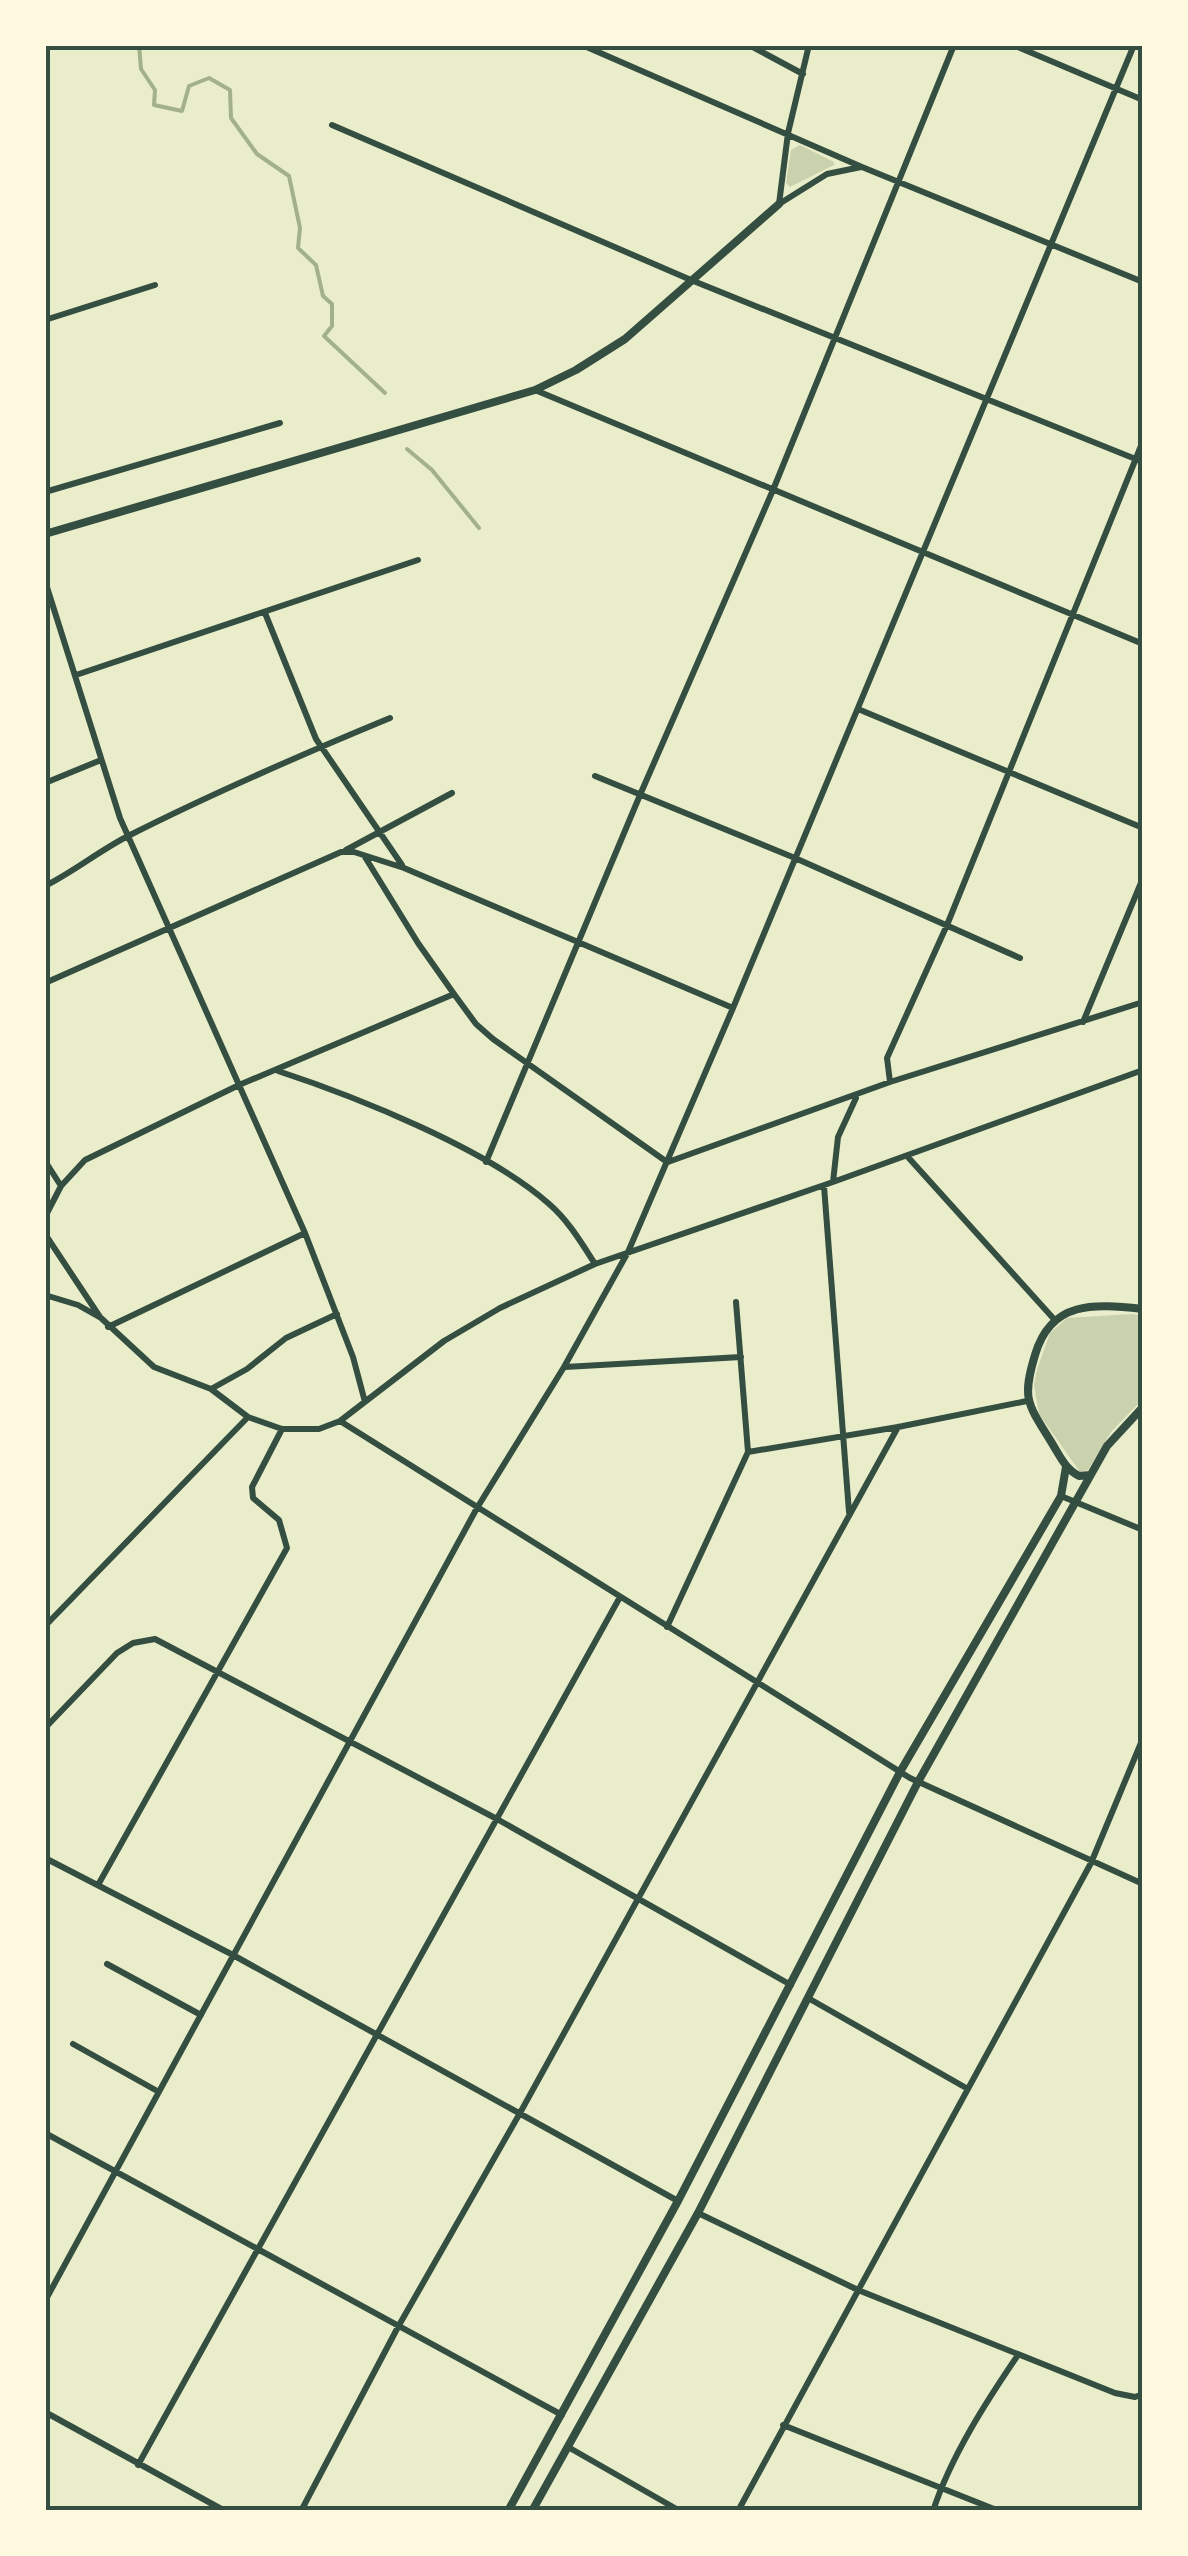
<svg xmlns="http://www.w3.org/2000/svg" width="1188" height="2556" viewBox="0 0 1188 2556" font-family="'PT Sans Narrow',sans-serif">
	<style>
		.green { fill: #cad2ad }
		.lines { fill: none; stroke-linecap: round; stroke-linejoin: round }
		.stream { stroke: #a3b18a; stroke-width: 4 }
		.minor { stroke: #344e41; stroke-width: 6 }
		.tertiary { stroke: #344e41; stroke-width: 8 }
		.secondary { stroke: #344e41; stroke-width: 8 }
		.neatline { fill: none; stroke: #344e41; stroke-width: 4 }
	</style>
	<rect width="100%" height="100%" fill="#e9edc9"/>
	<path class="green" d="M 800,145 L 834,162 L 834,165 L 790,187 L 786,183 L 791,150 Z
		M 1132,1314 L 1143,1316 L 1143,1399 L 1111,1432 L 1088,1470 L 1080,1472 L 1039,1414 L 1034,1385 L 1037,1370 L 1050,1333 L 1067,1318 Z"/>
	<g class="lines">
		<path class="stream" d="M 139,45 L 141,69 L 155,90 L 154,105 L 182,111 L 189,86 L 209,78 L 230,90 L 231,118 L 257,154 L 289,176 L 300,228 L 298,248 L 316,265 L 323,296 L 332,304 L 332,326 L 324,336 L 385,393
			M 407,449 L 432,470 L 479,528"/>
		<path class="minor" d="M 582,45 L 862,167 L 1143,282
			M 749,45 L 803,74
			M 1013,45 L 1143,100
			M 332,125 L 691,280 L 1143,462
			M 779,204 L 788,133 L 809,45
			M 779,204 L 827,174 L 861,167
			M 45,320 L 155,285
			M 535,390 L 1143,644
			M 45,492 L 280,423
			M 45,581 L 120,818 L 305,1233 L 353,1357 L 365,1402
			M 265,613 L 316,739 L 402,865
			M 76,675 L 418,560
			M 858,709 L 1143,828
			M 595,776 L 795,858 L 1020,958
			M 45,783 L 101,760
			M 346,850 L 452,793
			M 365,857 L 418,943 L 454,994
			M 45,886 C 75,871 100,850 130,835 C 215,792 303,754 390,718
			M 45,983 L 341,852 L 354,852 L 404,868 L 733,1008
			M 1083,1022 L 1143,878
			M 278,1071 C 357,1097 487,1149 548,1203 C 568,1220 581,1242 595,1264
			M 890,1082 L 887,1058 L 947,925 L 1143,441
			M 907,1156 L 1053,1318
			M 45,1161 L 61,1186
			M 486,1162 L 640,795 L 773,490 L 954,45
			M 668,1162 L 890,1082 L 1143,1002
			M 833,1182 L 838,1137 L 856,1098
			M 824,1186 L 849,1512
			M 45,1217 L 61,1186 L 85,1160 L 239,1085 L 454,994 L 476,1024 L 493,1039 L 667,1162
			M 45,1234 L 100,1317
			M 45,1295 L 78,1305 L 101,1318 L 154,1367 L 211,1389 L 248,1417
			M 108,1327 L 305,1233
			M 565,1367 L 741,1357
			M 211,1389 L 247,1369 L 286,1338 L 337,1314
			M 340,1421 L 910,1778 L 1143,1884
			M 748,1452 L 898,1427 L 1027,1401
			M 1061,1496 L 1143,1530
			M 45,1626 L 248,1417 L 282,1429 L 319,1429 L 340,1421 L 444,1341 L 500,1308 L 595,1264 L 833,1182 L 1143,1070
			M 667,1627 L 748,1452 L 736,1302
			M 45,1728 L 117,1653 L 133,1643 L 155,1639 L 497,1819 L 791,1985
			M 45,1858 L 233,1955 L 678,2201
			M 98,1885 L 287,1548 L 279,1520 L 253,1498 L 252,1487 L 282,1429
			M 107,1964 L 201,2015
			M 808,1998 L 968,2089
			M 73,2044 L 159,2092
			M 45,2133 L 562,2415
			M 698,2213 L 858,2290 L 1115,2393 L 1135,2397 L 1143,2394
			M 45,2301 L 477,1508 L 564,1367 L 628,1252 L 733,1008 L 1134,45
			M 45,2412 L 225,2511
			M 783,2425 L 999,2511
			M 568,2447 L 680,2511
			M 138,2465 L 620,1597
			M 301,2511 L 398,2327 L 520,2113 L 898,1427
			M 738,2511 L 1091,1863 L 1143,1738
			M 933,2511 C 951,2456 986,2402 1018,2355"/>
		<path class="tertiary" d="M 45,534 L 535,390 L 576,370 L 625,339 L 779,204"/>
		<path class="secondary" d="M 1090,1475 L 1079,1476 C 1064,1468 1059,1454 1050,1440 C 1027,1403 1022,1398 1035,1355 C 1051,1300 1094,1304 1143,1309
			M 508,2511 L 678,2201 L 900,1772 L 1061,1496 L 1066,1467
			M 532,2511 L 698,2213 L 918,1782 L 1107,1446 L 1143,1407"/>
	</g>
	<rect width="1188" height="2556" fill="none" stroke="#fefae0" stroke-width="95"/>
	<rect x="48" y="48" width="1092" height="2460" class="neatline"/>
</svg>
